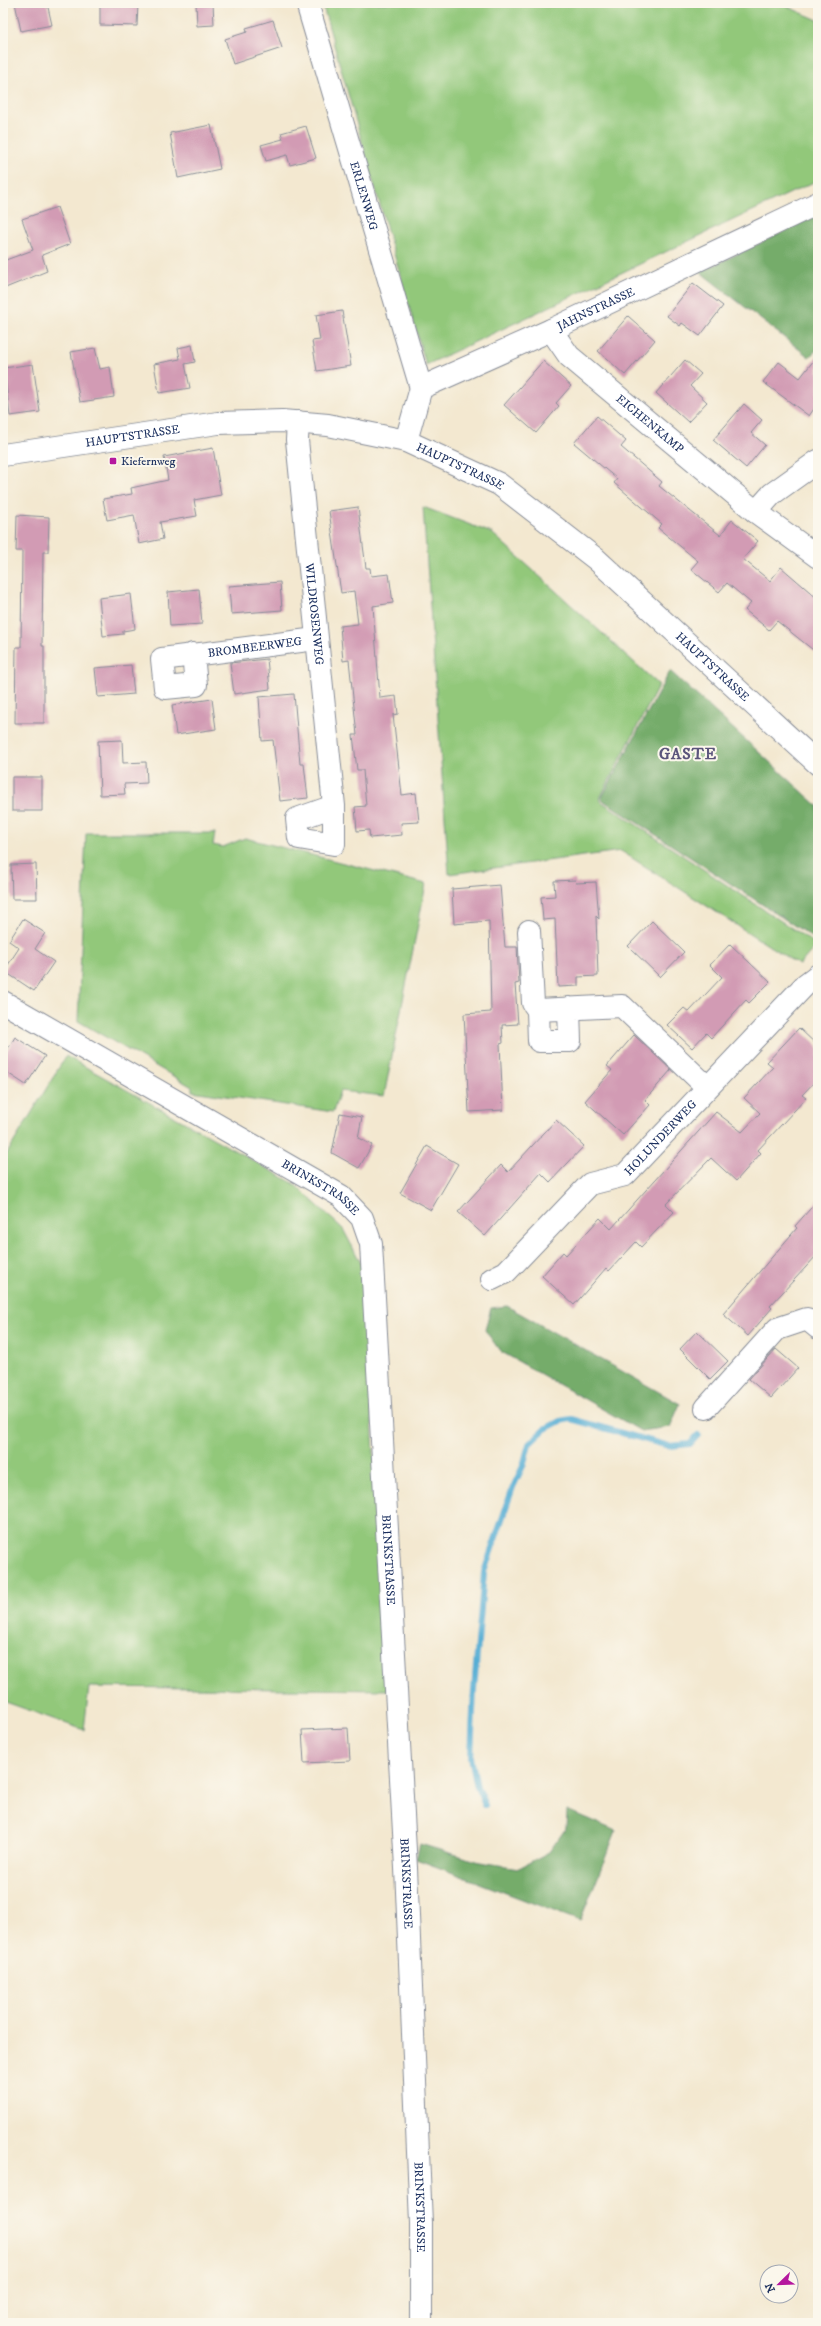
<svg xmlns="http://www.w3.org/2000/svg" width="821" height="2326" viewBox="0 0 821 2326" font-family="'IM FELL DW Pica',serif">
	<style>
		.green { fill: #92c87a; stroke: #567c6c }
		.forest { fill: #75ac6a; stroke: #486e64 }
		.lines { fill: none; stroke-linecap: round; stroke-linejoin: round }
		.stream { stroke: #57aed4; stroke-width: 6 }
		.building { fill: #d29bb4 }
		.minor-casing { stroke: #878c97; stroke-width: 24 }
		.minor { stroke: #fff; stroke-width: 22 }
		.poi-dot { fill: #b5179e; stroke: #fbf7ec; stroke-width: 1.5 }
		.labels { text-anchor: middle; dominant-baseline: central; stroke-width: 4; stroke-linejoin: round; paint-order: stroke }
		.street-label { font-size: 12px; fill: #1b2f5e; stroke: #fbf7ec }
		.poi-label { font-size: 12px; fill: #1b2f5e; stroke: #fbf7ec; text-anchor: start }
		.district-label { font-size: 16px; font-weight: bold; letter-spacing: 1px; fill: #5b557c; stroke: #fbf7ec }
	</style>
	<rect width="100%" height="100%" fill="#fbf7ec"/>
	<filter id="ink" filterUnits="userSpaceOnUse"><feTurbulence type="fractalNoise" baseFrequency=".025" numOctaves="2"/><feDisplacementMap in="SourceGraphic" scale="8" xChannelSelector="R" yChannelSelector="G"/><feConvolveMatrix kernelMatrix="1 2 1 2 8 2 1 2 1" color-interpolation-filters="sRGB"/></filter>
	<filter id="wash" filterUnits="userSpaceOnUse"><feTurbulence type="fractalNoise" baseFrequency=".012" numOctaves="4" result="noise"/><feDisplacementMap in="SourceGraphic" scale="16" xChannelSelector="R" yChannelSelector="G"/><feGaussianBlur stdDeviation="0.9" result="paint"/><feColorMatrix in="noise" values="0 0 0 0 0 0 0 0 0 0 0 0 0 0 0 0 0 1.4 0 .05"/><feComposite in="paint" operator="in"/></filter>
	<g filter="url(#wash)">
		<rect width="100%" height="100%" fill="#f3e8d0"/>
		<path class="green" d="M 322,3 L 779,3 L 818,20 L 818,180 L 426,365 Z
			M 423,507 L 492,533 L 659,685 L 599,800 L 817,945 L 799,965 L 621,851 L 449,874 Z
			M 86,833 L 215,833 L 213,845 L 223,847 L 245,838 L 426,884 L 384,1096 L 340,1091 L 333,1112 L 192,1091 L 192,1087 L 78,1021 Z
			M 66,1056 L 293,1183 L 343,1229 L 363,1267 L 388,1690 L 89,1687 L 84,1730 L 3,1701 L 3,1160 Z"/>
		<path class="forest" d="M 818,215 L 818,349 L 809,357 L 700,272 Z
			M 670,671 L 818,806 L 818,941 L 601,799 Z
			M 507,1306 L 680,1404 L 670,1427 L 641,1431 L 500,1351 L 485,1330 L 491,1308 Z
			M 567,1810 L 616,1831 L 580,1921 L 416,1859 L 420,1844 L 480,1862 L 519,1868 L 549,1852 L 566,1828 Z"/>
		<g class="lines">
			<path class="stream" d="M 485,1805 L 477,1787 L 471,1757 L 474,1689 L 484,1572 L 513,1487 L 523,1466 L 529,1444 L 545,1429 L 560,1421 L 571,1419 L 669,1446 L 690,1444 L 698,1435"/>
		</g>
		<g id="blocks">
			<path class="building" d="M 15,3 L 47,3 L 52,25 L 21,31 Z
				M 100,3 L 138,3 L 137,26 L 100,25 Z
				M 196,3 L 213,3 L 214,25 L 197,26 Z
				M 273,20 L 282,48 L 233,64 L 225,39 L 247,32 L 246,28 Z
				M 211,125 L 220,169 L 178,178 L 170,133 Z
				M 306,126 L 316,158 L 290,165 L 287,155 L 266,161 L 261,145 L 283,139 L 281,133 Z
				M 57,207 L 70,244 L 42,255 L 47,271 L 3,289 L 3,261 L 33,250 L 22,219 Z
				M 693,283 L 723,306 L 700,336 L 682,323 L 680,326 L 667,316 Z
				M 342,311 L 351,366 L 317,371 L 312,341 L 320,340 L 316,315 Z
				M 628,316 L 655,340 L 625,375 L 598,351 Z
				M 192,345 L 195,362 L 185,364 L 190,388 L 159,393 L 154,364 L 180,359 L 178,348 Z
				M 95,348 L 100,369 L 110,367 L 114,397 L 80,402 L 71,352 Z
				M 818,355 L 818,403 L 809,416 L 763,382 L 779,362 L 800,378 Z
				M 685,360 L 701,374 L 690,386 L 707,402 L 688,422 L 656,393 Z
				M 543,361 L 571,386 L 556,403 L 559,406 L 536,433 L 504,405 Z
				M 33,364 L 40,412 L 10,416 L 4,368 Z
				M 744,404 L 762,420 L 751,433 L 765,445 L 746,468 L 713,440 Z
				M 597,416 L 626,441 L 621,447 L 662,482 L 659,486 L 720,535 L 732,520 L 758,541 L 743,559 L 770,581 L 781,567 L 818,599 L 818,654 L 777,621 L 769,630 L 745,610 L 751,603 L 727,583 L 719,592 L 691,569 L 698,561 L 658,528 L 662,524 L 614,483 L 617,479 L 574,443 Z
				M 213,448 L 221,495 L 194,500 L 197,516 L 160,522 L 163,539 L 139,544 L 134,515 L 107,520 L 103,499 L 132,494 L 131,488 L 168,480 L 164,457 Z
				M 358,507 L 366,568 L 370,568 L 371,576 L 389,574 L 393,603 L 373,606 L 380,698 L 396,696 L 398,714 L 393,715 L 402,795 L 416,793 L 419,822 L 401,823 L 402,835 L 370,838 L 369,830 L 357,831 L 355,807 L 366,806 L 363,770 L 357,770 L 353,735 L 357,735 L 349,660 L 343,661 L 340,626 L 358,624 L 354,591 L 341,593 L 329,511 Z
				M 17,515 L 49,517 L 48,552 L 43,552 L 42,646 L 44,646 L 44,723 L 15,723 L 16,647 L 21,647 L 22,551 L 16,551 Z
				M 280,582 L 282,610 L 231,614 L 229,586 Z
				M 199,589 L 202,624 L 170,626 L 168,592 Z
				M 131,594 L 135,629 L 123,631 L 123,634 L 103,636 L 99,598 Z
				M 267,659 L 270,689 L 234,694 L 230,663 Z
				M 131,665 L 134,694 L 98,697 L 95,668 Z
				M 294,694 L 300,764 L 304,764 L 308,798 L 280,801 L 273,740 L 262,741 L 259,697 Z
				M 212,699 L 216,729 L 176,735 L 172,705 Z
				M 122,740 L 123,763 L 146,762 L 147,783 L 124,784 L 125,794 L 100,795 L 98,741 Z
				M 12,777 L 42,777 L 42,811 L 12,811 Z
				M 36,864 L 37,899 L 12,899 L 11,865 Z
				M 575,880 L 576,883 L 596,882 L 599,919 L 596,916 L 598,976 L 578,977 L 578,986 L 558,987 L 555,919 L 543,920 L 541,897 L 555,896 L 554,881 Z
				M 500,885 L 505,947 L 517,947 L 519,983 L 515,984 L 518,1024 L 502,1025 L 503,1043 L 500,1044 L 503,1110 L 469,1112 L 464,1014 L 491,1012 L 489,921 L 454,924 L 452,889 Z
				M 23,919 L 45,933 L 35,949 L 54,962 L 34,991 L 4,971 L 19,948 L 9,941 Z
				M 652,921 L 684,952 L 660,977 L 628,946 Z
				M 730,944 L 770,982 L 749,1003 L 746,1000 L 711,1038 L 706,1033 L 692,1048 L 667,1025 L 684,1008 L 689,1012 L 722,977 L 710,965 Z
				M 799,1028 L 818,1046 L 818,1078 L 802,1095 L 806,1098 L 758,1150 L 761,1153 L 736,1181 L 711,1158 L 666,1204 L 674,1212 L 641,1247 L 636,1242 L 609,1271 L 606,1268 L 574,1305 L 542,1276 L 563,1252 L 566,1255 L 600,1218 L 611,1229 L 716,1112 L 742,1132 L 760,1113 L 744,1098 L 773,1067 L 767,1062 Z
				M 634,1035 L 671,1070 L 645,1100 L 650,1105 L 623,1135 L 585,1101 L 612,1070 L 607,1066 Z
				M 15,1037 L 45,1056 L 26,1085 L 3,1070 L 3,1057 Z
				M 340,1113 L 362,1117 L 358,1138 L 372,1145 L 359,1168 L 332,1153 Z
				M 556,1120 L 584,1146 L 550,1182 L 541,1173 L 485,1236 L 458,1212 L 501,1165 L 508,1172 Z
				M 427,1146 L 458,1164 L 431,1210 L 400,1193 Z
				M 818,1200 L 818,1254 L 770,1306 L 772,1308 L 748,1336 L 723,1314 L 797,1228 L 795,1226 Z
				M 697,1331 L 728,1361 L 710,1379 L 680,1349 Z
				M 776,1349 L 798,1368 L 771,1398 L 749,1379 Z
				M 348,1728 L 350,1761 L 304,1763 L 302,1730 Z"/>
		</g>
	</g>
	<g filter="url(#ink)">
		<use href="#blocks" fill-opacity="0" stroke="#878c97" stroke-width="1"/>
		<g class="lines">
			<defs>
				<g id="minor">
					<path id="s1" d="M 307,3 L 421,388"/>
					<path id="s2" d="M 551,330 L 569,356 L 756,512 L 818,557"/>
					<path id="s3" d="M 298,422 L 297,440 L 334,806 L 334,844 L 299,838 L 297,819 L 334,806"/>
					<path id="s4" d="M 406,441 L 421,388 L 551,330 L 818,203"/>
					<path id="s5" d="M 3,455 L 218,423 L 282,421 L 328,425 L 406,441 L 499,484 L 596,559 L 818,764"/>
					<path d="M 756,512 L 772,494 L 818,461"/>
					<path id="s6" d="M 193,654 L 196,685 L 165,688 L 162,659 L 316,639"/>
					<path d="M 529,931 L 533,1003 L 538,1010"/>
					<path id="s7" d="M 3,1002 L 341,1196 L 362,1218 L 371,1244 L 406,1868 L 421,2223 L 421,2323"/>
					<path d="M 569,1008 L 570,1041 L 539,1041 L 538,1010 L 622,1006 L 707,1087"/>
					<path id="s8" d="M 492,1279 L 506,1272 L 590,1184 L 625,1175 L 806,984 L 818,975"/>
					<path d="M 706,1408 L 777,1329 L 807,1319 L 818,1328"/>
				</g>
			</defs>
			<use href="#minor" class="minor-casing"/>
			<use href="#minor" class="minor"/>
		</g>
	</g>
	<rect class="poi-dot" x="109" y="457" width="8" height="8" rx="2"/>
	<g class="labels">
		<g class="street-label">
			<text stroke="none"><textPath href="#s1" startOffset="201">ERLENWEG</textPath></text>
			<text stroke="none"><textPath href="#s4" startOffset="247">JAHNSTRASSE</textPath></text>
			<text stroke="none"><textPath href="#s2" startOffset="137">EICHENKAMP</textPath></text>
			<text stroke="none"><textPath href="#s5" startOffset="131">HAUPTSTRASSE</textPath></text>
			<text stroke="none"><textPath href="#s5" startOffset="467">HAUPTSTRASSE</textPath></text>
			<text stroke="none"><textPath href="#s3" startOffset="193">WILDROSENWEG</textPath></text>
			<text stroke="none"><textPath href="#s6" startOffset="185">BROMBEERWEG</textPath></text>
			<text stroke="none"><textPath href="#s5" startOffset="791">HAUPTSTRASSE</textPath></text>
			<text stroke="none"><textPath href="#s8" startOffset="225">HOLUNDERWEG</textPath></text>
			<text stroke="none"><textPath href="#s7" startOffset="368">BRINKSTRASSE</textPath></text>
			<text stroke="none"><textPath href="#s7" startOffset="764">BRINKSTRASSE</textPath></text>
			<text stroke="none"><textPath href="#s7" startOffset="1088">BRINKSTRASSE</textPath></text>
			<text stroke="none"><textPath href="#s7" startOffset="1412">BRINKSTRASSE</textPath></text>
		</g>
		<g class="poi-label">
			<text x="121" y="461">Kiefernweg</text>
		</g>
		<g class="district-label">
			<text x="688" y="754">GASTE</text>
		</g>
	</g>
	<rect width="821" height="2326" fill="none" stroke="#fbf7ec" stroke-width="16"/>
	<g transform="translate(779 2284) rotate(247)"><circle r="19" fill="#fbf7ec" stroke="#a1a7b3"/>
	<path d="M0-3L7 15L0 10L-7 15Z" fill="#b5179e"/>
	<text y="-6" font-size="11" font-weight="bold" text-anchor="middle" fill="#1b2f5e">N</text>
	</g>
</svg>
